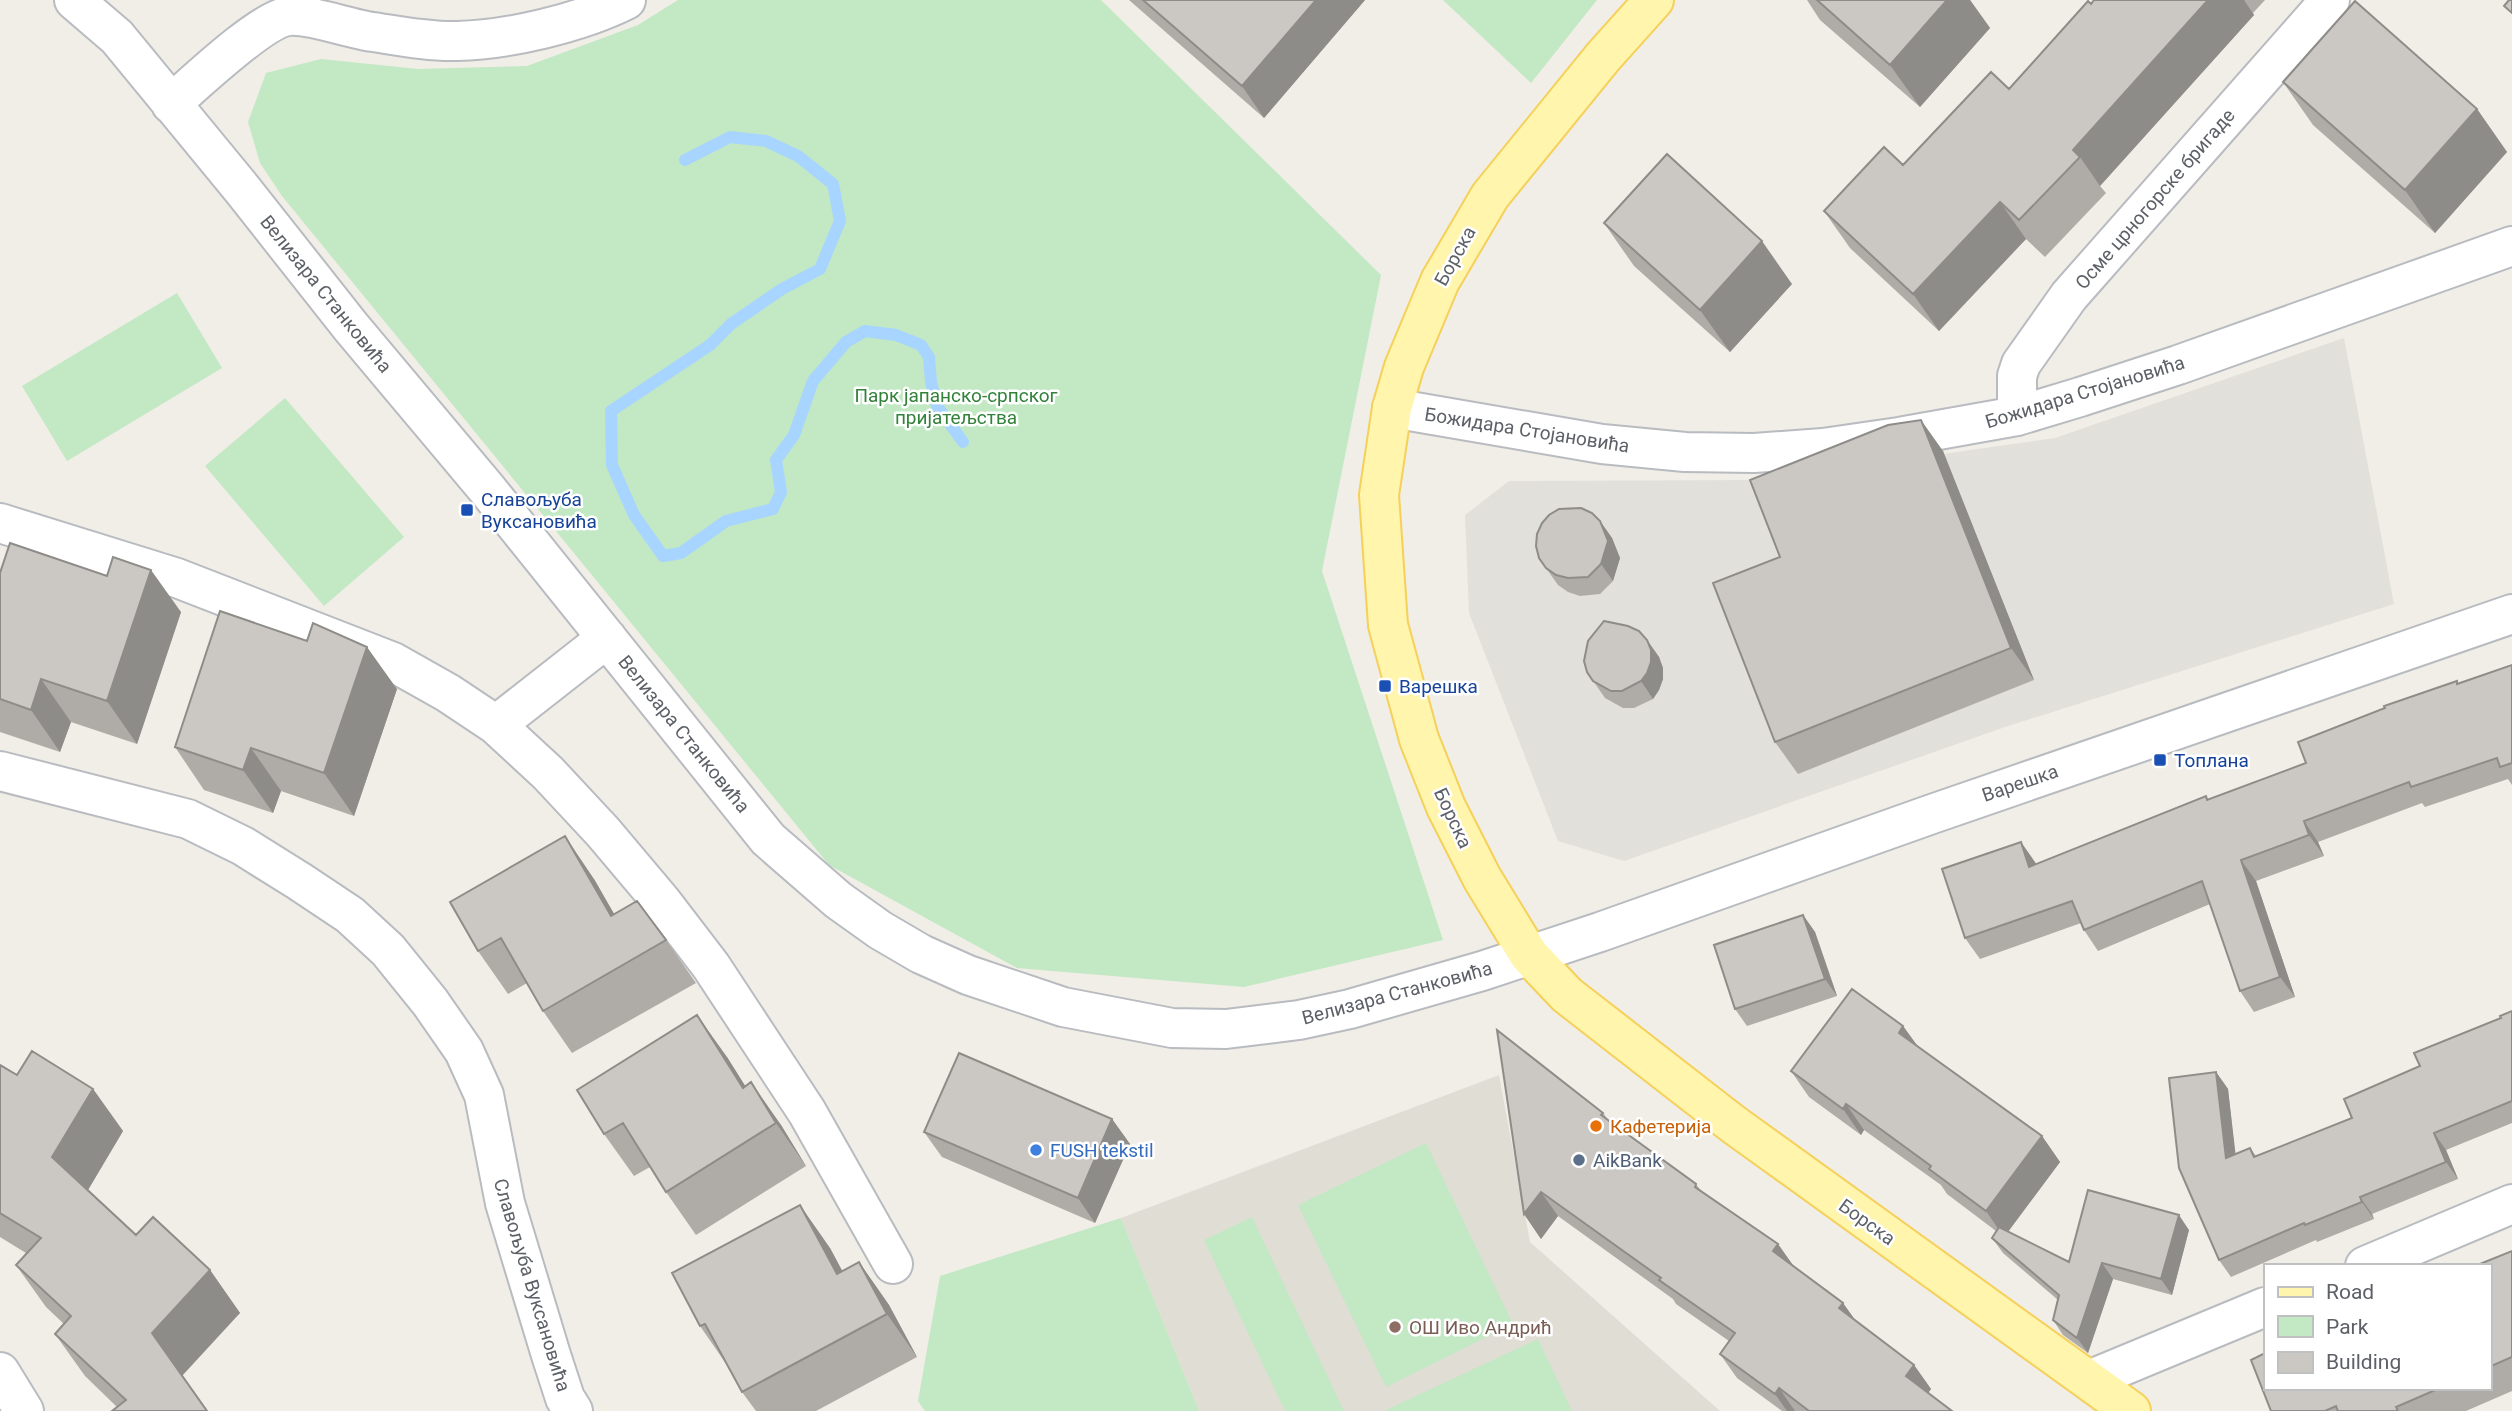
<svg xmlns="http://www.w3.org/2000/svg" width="2512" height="1411" viewBox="0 0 2512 1411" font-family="Roboto,sans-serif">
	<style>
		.industrial { fill: #e1e0da }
		.education { fill: #e0ddd4 }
		.green { fill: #c2e8c4 }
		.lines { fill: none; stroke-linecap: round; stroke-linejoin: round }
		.stream { stroke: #a7d5ff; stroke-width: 12 }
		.minor-casing { stroke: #b8bbc0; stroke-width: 42 }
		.major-casing { stroke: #f5d05a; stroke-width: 42 }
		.minor { stroke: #fff; stroke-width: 38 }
		.major { stroke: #fff5ac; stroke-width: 38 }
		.wall { fill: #afaca8 }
		.shaded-wall { fill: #8e8c88 }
		.building { fill: #cbc8c3; stroke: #8e8c88; stroke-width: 2 }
		.transit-dot { fill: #1a4fb4; stroke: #fff; stroke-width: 2.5 }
		.food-dot { fill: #e8710a; stroke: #fff; stroke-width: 2.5 }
		.shop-dot { fill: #3f7fe0; stroke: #fff; stroke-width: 2.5 }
		.service-dot { fill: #5c6f8a; stroke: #fff; stroke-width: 2.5 }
		.education-dot { fill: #8d6e63; stroke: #fff; stroke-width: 2.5 }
		.labels { text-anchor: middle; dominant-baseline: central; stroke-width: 5; stroke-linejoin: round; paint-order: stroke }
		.street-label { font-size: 19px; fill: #5d6167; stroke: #fff }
		.park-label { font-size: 19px; fill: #32823a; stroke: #fff }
		.transit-label { font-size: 19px; fill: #164399; stroke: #fff; text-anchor: start }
		.food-label { font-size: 19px; fill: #c56008; stroke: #fff; text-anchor: start }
		.shop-label { font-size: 19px; fill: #366cbe; stroke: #fff; text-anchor: start }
		.service-label { font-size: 19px; fill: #4e5e75; stroke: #fff; text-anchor: start }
		.education-label { font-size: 19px; fill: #785e54; stroke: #fff; text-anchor: start }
	</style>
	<rect width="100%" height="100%" fill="#f0eee6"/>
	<path class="industrial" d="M 2344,338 L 2394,604 L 2008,726 L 1624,861 L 1558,841 L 1469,613 L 1465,515 L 1509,481 L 1759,480 L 2055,438 Z"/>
	<path class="education" d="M 1499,1075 L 1530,1242 L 1720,1411 L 1199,1411 L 1121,1218 Z"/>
	<path class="green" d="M 678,0 L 1101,0 L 1381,275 L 1322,571 L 1443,940 L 1244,987 L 1017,968 L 829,865 L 282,196 L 260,163 L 248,122 L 266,73 L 321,59 L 418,69 L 527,66 L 638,25 Z
		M 1443,0 L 1597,0 L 1531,83 Z
		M 177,293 L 222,368 L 67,461 L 22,386 Z
		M 285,398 L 404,537 L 324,606 L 205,466 Z
		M 1426,1143 L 1513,1324 L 1386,1387 L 1298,1205 Z
		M 1252,1217 L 1344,1411 L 1285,1411 L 1204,1240 Z
		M 1121,1218 L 1199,1411 L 925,1411 L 918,1401 L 940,1276 Z
		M 1538,1339 L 1572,1411 L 1384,1411 Z"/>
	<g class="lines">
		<path class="stream" d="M 685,160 L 730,137 L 766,141 L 798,156 L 833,184 L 840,221 L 820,269 L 782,289 L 731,324 L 710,345 L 611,411 L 612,465 L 634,515 L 663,556 L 681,553 L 726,521 L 773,509 L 781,492 L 776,460 L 794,435 L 813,381 L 846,342 L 865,331 L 896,335 L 921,345 L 929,357 L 931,382 L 937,406 L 963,442"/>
		<defs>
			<path id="minor" d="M 74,0 L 117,37 L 242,189 L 351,327 L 487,489 L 768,839 L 838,900 L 880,930 L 921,954 L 968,975 L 1063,1007 L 1172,1028 L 1226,1029 L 1299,1020 L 1350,1009 L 1482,971 L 1600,932 L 1932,814 L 2512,614
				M 171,104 C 194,84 262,19 289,16 C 310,14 350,29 373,32 C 399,36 430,42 457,41 C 508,40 580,23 626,0
				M 1392,408 L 1602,444 L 1685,452 L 1754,453 L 1823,448 L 1899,437 L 2017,416 L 2080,397 L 2178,365 L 2512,246
				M 2017,416 L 2017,376 L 2021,364 L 2069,296 L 2330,0
				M 0,523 L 177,578 L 393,662 L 448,693 L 496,725 L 548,773 L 603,832 L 662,902 L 711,966 L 807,1112 L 893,1264
				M 496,725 L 607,638
				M 0,771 L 188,819 L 243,846 L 299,881 L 350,915 L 388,950 L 430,1002 L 464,1051 L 484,1095 L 505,1203 L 551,1355 L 565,1398 L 573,1411
				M 2365,1266 L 2512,1204
				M 0,1372 L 24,1411
				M 2089,1380 L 2265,1307"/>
			<path id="major" d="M 1654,0 L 1603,57 L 1490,196 L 1440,281 L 1404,367 L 1392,408 L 1379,495 L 1388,625 L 1419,739 L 1446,807 L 1482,878 L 1529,955 L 1567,995 L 1733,1124 L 2131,1411"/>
		</defs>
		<use href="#minor" class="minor-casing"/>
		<use href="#major" class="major-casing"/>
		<use href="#minor" class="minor"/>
		<use href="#major" class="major"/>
	</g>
	<path class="wall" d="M 1129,0 L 1365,0 L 1264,118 Z
		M 1807,0 L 1970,0 L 1990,28 L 1920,107 L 1820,20 Z
		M 2094,0 L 2265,0 L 2253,13 L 2254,15 L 2100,186 L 2106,193 L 2045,257 L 2026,239 L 1939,331 L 1850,248 L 1824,211 L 1903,165 L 2009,89 Z
		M 2283,82 L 2477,109 L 2507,152 L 2435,233 L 2313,125 Z
		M 1604,223 L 1792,284 L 1730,352 L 1634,266 Z
		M 1943,451 L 2034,680 L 1798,774 L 1775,742 L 1780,557 Z
		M 1600,521 L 1612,538 L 1620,558 L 1613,581 L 1600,594 L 1580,596 L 1568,592 L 1558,585 L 1539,558 Z
		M 0,573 L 181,612 L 137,744 L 71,722 L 60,752 L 0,732 Z
		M 1647,640 L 1659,657 L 1663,668 L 1663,679 L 1659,690 L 1653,699 L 1634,708 L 1623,708 L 1605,698 L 1587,672 Z
		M 2512,665 L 2512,785 L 2508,779 L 2425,807 L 2422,803 L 2318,842 L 2324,856 L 2256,881 L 2295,997 L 2254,1012 L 2240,991 L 2210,904 L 2098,951 L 2084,930 L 2081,923 L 1980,959 L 1965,938 L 2035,862 L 2036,864 L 2306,763 L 2458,684 Z
		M 397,689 L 354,816 L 281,791 L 273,813 L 204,790 L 175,747 Z
		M 594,879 L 614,914 L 666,940 L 696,983 L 572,1053 L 543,1011 L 527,983 L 508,994 L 478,951 Z
		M 1803,915 L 1815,932 L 1837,996 L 1747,1026 L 1735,1009 Z
		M 2512,1011 L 2512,1123 L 2446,1150 L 2458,1179 L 2372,1214 L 2374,1219 L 2317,1242 L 2316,1240 L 2231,1277 L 2219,1260 L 2216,1072 L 2228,1089 L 2235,1154 L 2250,1148 L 2256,1156 L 2352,1118 L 2420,1066 Z
		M 1903,1026 L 1917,1046 L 2042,1136 L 2060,1162 L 2008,1232 L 2069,1262 L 2189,1230 L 2172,1295 L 2113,1279 L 2088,1353 L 2063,1335 L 2053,1320 L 2058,1300 L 2003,1253 L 1992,1238 L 1996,1231 L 1947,1194 L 1941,1185 L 1864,1130 L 1861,1135 L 1809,1097 L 1791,1071 Z
		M 727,1057 L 745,1086 L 781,1125 L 806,1166 L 696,1235 L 666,1192 L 650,1167 L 634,1176 L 604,1134 Z
		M 0,1065 L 17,1075 L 93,1089 L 123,1131 L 88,1190 L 136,1235 L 210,1270 L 240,1313 L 117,1407 L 85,1376 L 55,1334 L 64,1324 L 46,1307 L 16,1265 L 26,1253 L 0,1237 Z
		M 1603,1113 L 1609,1121 L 1696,1184 L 1701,1191 L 1778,1244 L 1793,1266 L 1843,1303 L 1855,1320 L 1914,1365 L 1931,1389 L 1928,1393 L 1952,1411 L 1782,1411 L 1737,1378 L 1720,1354 L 1729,1341 L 1676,1304 L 1673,1299 L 1558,1216 L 1541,1239 L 1524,1214 Z
		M 1112,1119 L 1130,1144 L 1095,1223 L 942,1157 L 924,1132 Z
		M 830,1248 L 842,1271 L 859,1262 L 889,1305 L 917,1357 L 816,1411 L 756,1411 L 742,1392 L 729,1368 L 700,1326 Z
		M 2512,1251 L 2512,1391 L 2466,1411 L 2271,1411 L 2265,1388 L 2489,1388 L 2489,1266 Z"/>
	<path class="shaded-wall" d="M 1316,0 L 1365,0 L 1264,118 L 1242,86 Z
		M 1947,0 L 1970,0 L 1990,28 L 1920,107 L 1890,65 Z
		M 2208,0 L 2244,0 L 2254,15 L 2100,186 L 2080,157 L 2073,150 Z
		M 2477,109 L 2507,152 L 2435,233 L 2405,190 Z
		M 2000,202 L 2026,239 L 1939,331 L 1913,294 Z
		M 1762,241 L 1792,284 L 1730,352 L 1700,310 Z
		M 1921,420 L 1943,451 L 2034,680 L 2011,648 Z
		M 1600,521 L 1612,538 L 1620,558 L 1613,581 L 1601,564 Z
		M 151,570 L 181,612 L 137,744 L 107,701 Z
		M 1647,640 L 1659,657 L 1663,668 L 1663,679 L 1659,690 L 1653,699 L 1641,681 Z
		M 367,647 L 397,689 L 354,816 L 324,773 Z
		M 41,679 L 71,722 L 60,752 L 31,710 Z
		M 251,748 L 281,791 L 273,813 L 243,770 Z
		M 2304,821 L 2318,842 L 2324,856 L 2309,835 Z
		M 565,836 L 594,879 L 640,959 L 611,916 Z
		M 2021,842 L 2035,862 L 2043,887 L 2029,867 Z
		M 2241,860 L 2256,881 L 2295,997 L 2280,977 Z
		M 1803,915 L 1815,932 L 1837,996 L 1825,979 Z
		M 697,1015 L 727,1057 L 773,1130 L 743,1088 Z
		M 1903,1026 L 1922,1052 L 1899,1033 Z
		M 2216,1072 L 2228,1089 L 2238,1175 L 2226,1158 Z
		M 751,1082 L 781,1125 L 806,1166 L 776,1123 Z
		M 93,1089 L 123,1131 L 82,1200 L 52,1157 Z
		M 1846,1104 L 1864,1130 L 1861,1135 L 1843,1109 Z
		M 1112,1119 L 1130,1144 L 1095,1223 L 1078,1198 Z
		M 2434,1133 L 2446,1150 L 2458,1179 L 2446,1162 Z
		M 2042,1136 L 2060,1162 L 2004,1237 L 1986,1211 Z
		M 1541,1192 L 1558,1216 L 1541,1239 L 1524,1214 Z
		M 2360,1197 L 2372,1214 L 2374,1219 L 2362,1202 Z
		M 800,1205 L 830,1248 L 867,1317 L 837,1274 Z
		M 2179,1215 L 2189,1230 L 2172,1295 L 2161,1279 Z
		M 1778,1244 L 1795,1268 L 1773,1251 Z
		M 859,1262 L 889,1305 L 917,1357 L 887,1314 Z
		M 2102,1263 L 2113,1279 L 2088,1353 L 2077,1338 Z
		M 210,1270 L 240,1313 L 182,1376 L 152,1333 Z
		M 1843,1303 L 1860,1327 L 1839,1308 Z
		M 1914,1365 L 1931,1389 L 1923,1400 L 1906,1376 Z
		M 1779,1388 L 1795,1411 L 1787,1411 L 1775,1394 Z"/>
	<path class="building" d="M 1143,0 L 1316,0 L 1242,86 Z
		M 1817,0 L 1947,0 L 1890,65 Z
		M 2094,0 L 2208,0 L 2073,150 L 2080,157 L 2019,220 L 2000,202 L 1913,294 L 1824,211 L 1884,147 L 1903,165 L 1991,72 L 2009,89 L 2088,1 L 2091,4 Z
		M 2509,0 L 2512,0 L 2512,13 L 2504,6 Z
		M 2355,1 L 2477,109 L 2405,190 L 2283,82 Z
		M 1667,154 L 1762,241 L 1700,310 L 1604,223 Z
		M 1921,420 L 2011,648 L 1775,742 L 1713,583 L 1780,557 L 1750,480 L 1888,425 Z
		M 1581,508 L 1592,513 L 1600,521 L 1608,541 L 1601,564 L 1588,577 L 1568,578 L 1556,575 L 1546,568 L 1539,558 L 1536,546 L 1537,534 L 1542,523 L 1549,515 L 1559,509 Z
		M 10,543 L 107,576 L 113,557 L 151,570 L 107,701 L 41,679 L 31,710 L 0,699 L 0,573 Z
		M 220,611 L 307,641 L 313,623 L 367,647 L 324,773 L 251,748 L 243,770 L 175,747 Z
		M 1604,621 L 1628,626 L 1639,631 L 1647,640 L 1651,650 L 1651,662 L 1647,673 L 1641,681 L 1622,691 L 1611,691 L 1593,681 L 1587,672 L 1584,661 L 1588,641 Z
		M 2512,665 L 2512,763 L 2500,767 L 2497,758 L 2411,787 L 2409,782 L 2304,821 L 2309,835 L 2241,860 L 2280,977 L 2240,991 L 2202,881 L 2084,930 L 2072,901 L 1965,938 L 1942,869 L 2021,842 L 2029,867 L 2206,796 L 2207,800 L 2306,763 L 2298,742 L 2385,708 L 2384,706 L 2457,681 L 2457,684 Z
		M 565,836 L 611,916 L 637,901 L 666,940 L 543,1011 L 501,938 L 478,951 L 450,902 Z
		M 1803,915 L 1825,979 L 1735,1009 L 1714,945 Z
		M 1852,989 L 1903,1026 L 1899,1033 L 2042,1136 L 1986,1211 L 1929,1169 L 1931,1166 L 1846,1104 L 1843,1109 L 1791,1071 Z
		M 2512,1011 L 2512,1101 L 2434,1133 L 2446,1162 L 2360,1197 L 2362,1202 L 2305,1225 L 2304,1223 L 2219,1260 L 2179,1168 L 2169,1078 L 2216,1072 L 2226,1158 L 2250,1148 L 2254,1157 L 2352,1118 L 2344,1099 L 2420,1066 L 2414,1053 L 2501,1018 L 2500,1016 Z
		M 697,1015 L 743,1088 L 751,1082 L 776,1123 L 666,1192 L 623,1123 L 604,1134 L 577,1090 Z
		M 1497,1030 L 1603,1113 L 1601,1115 L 1696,1184 L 1695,1187 L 1778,1244 L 1773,1251 L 1843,1303 L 1839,1308 L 1914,1365 L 1906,1376 L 1952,1411 L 1809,1411 L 1779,1388 L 1775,1394 L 1720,1354 L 1735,1333 L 1659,1280 L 1661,1278 L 1541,1192 L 1524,1214 Z
		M 32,1051 L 93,1089 L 52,1157 L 136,1235 L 153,1217 L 210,1270 L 152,1333 L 207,1411 L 112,1411 L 126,1400 L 55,1334 L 71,1316 L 16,1265 L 41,1238 L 0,1213 L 0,1065 L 17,1075 Z
		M 959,1053 L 1112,1119 L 1078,1198 L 924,1132 Z
		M 2088,1190 L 2179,1215 L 2161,1279 L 2102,1263 L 2077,1338 L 2053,1320 L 2059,1295 L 1992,1238 L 1999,1227 L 2069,1262 Z
		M 800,1205 L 837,1274 L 859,1262 L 887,1314 L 742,1392 L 705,1324 L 700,1326 L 672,1273 Z
		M 2512,1251 L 2512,1357 L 2489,1367 L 2489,1266 L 2475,1266 Z
		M 2265,1353 L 2265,1388 L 2440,1388 L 2396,1407 L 2398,1411 L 2338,1411 L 2336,1406 L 2325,1411 L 2271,1411 L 2251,1360 Z"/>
	<g class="transit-dot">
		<rect x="460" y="503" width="14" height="14" rx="3.5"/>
		<rect x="1378" y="679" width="14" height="14" rx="3.5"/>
		<rect x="2153" y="753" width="14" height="14" rx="3.5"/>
	</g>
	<circle class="food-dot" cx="1596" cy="1126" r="7"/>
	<circle class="shop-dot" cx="1036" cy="1150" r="7"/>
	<circle class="service-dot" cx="1579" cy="1160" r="7"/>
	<circle class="education-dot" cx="1395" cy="1327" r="7"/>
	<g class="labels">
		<g class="street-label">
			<text transform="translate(2155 199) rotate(-49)">Осме црногорске бригаде</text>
			<text transform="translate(1455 256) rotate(-61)">Борска</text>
			<text transform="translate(326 294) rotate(51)">Велизара Станковића</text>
			<text transform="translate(2085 392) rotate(-17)">Божидара Стојановића</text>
			<text transform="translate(1527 430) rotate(9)">Божидара Стојановића</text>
			<text transform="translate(684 734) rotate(51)">Велизара Станковића</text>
			<text transform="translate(2020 783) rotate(-19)">Варешка</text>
			<text transform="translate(1453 818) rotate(65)">Борска</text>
			<text transform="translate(1397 993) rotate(-15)">Велизара Станковића</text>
			<text transform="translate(1867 1222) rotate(36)">Борска</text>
			<text transform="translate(532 1285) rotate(73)">Славољуба Вуксановића</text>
		</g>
		<g class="park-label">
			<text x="956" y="395">Парк јапанско-српског<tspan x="956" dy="22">пријатељства</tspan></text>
		</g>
		<g class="transit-label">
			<text x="481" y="499">Славољуба<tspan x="481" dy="22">Вуксановића</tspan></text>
			<text x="1399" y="686">Варешка</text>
			<text x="2174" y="760">Топлана</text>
		</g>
		<g class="food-label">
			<text x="1610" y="1126">Кафетерија</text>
		</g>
		<g class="shop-label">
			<text x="1050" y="1150">FUSH tekstil</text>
		</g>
		<g class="service-label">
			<text x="1593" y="1160">AikBank</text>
		</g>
		<g class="education-label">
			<text x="1409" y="1327">ОШ Иво Андрић</text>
		</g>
	</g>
	<rect x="2264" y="1264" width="228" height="126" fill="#ffffff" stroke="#bec0c2" stroke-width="2"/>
	<rect x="2278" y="1287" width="35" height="10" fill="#fff5ac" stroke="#bec0c2" stroke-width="2"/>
	<text x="2326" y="1299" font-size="21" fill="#5d6167">Road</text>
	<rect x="2278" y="1316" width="35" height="21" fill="#c2e8c4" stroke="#bec0c2" stroke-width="2"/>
	<text x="2326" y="1334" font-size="21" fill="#5d6167">Park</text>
	<rect x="2278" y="1352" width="35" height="21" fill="#cbc8c3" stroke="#bec0c2" stroke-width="2"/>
	<text x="2326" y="1369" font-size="21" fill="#5d6167">Building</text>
</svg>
